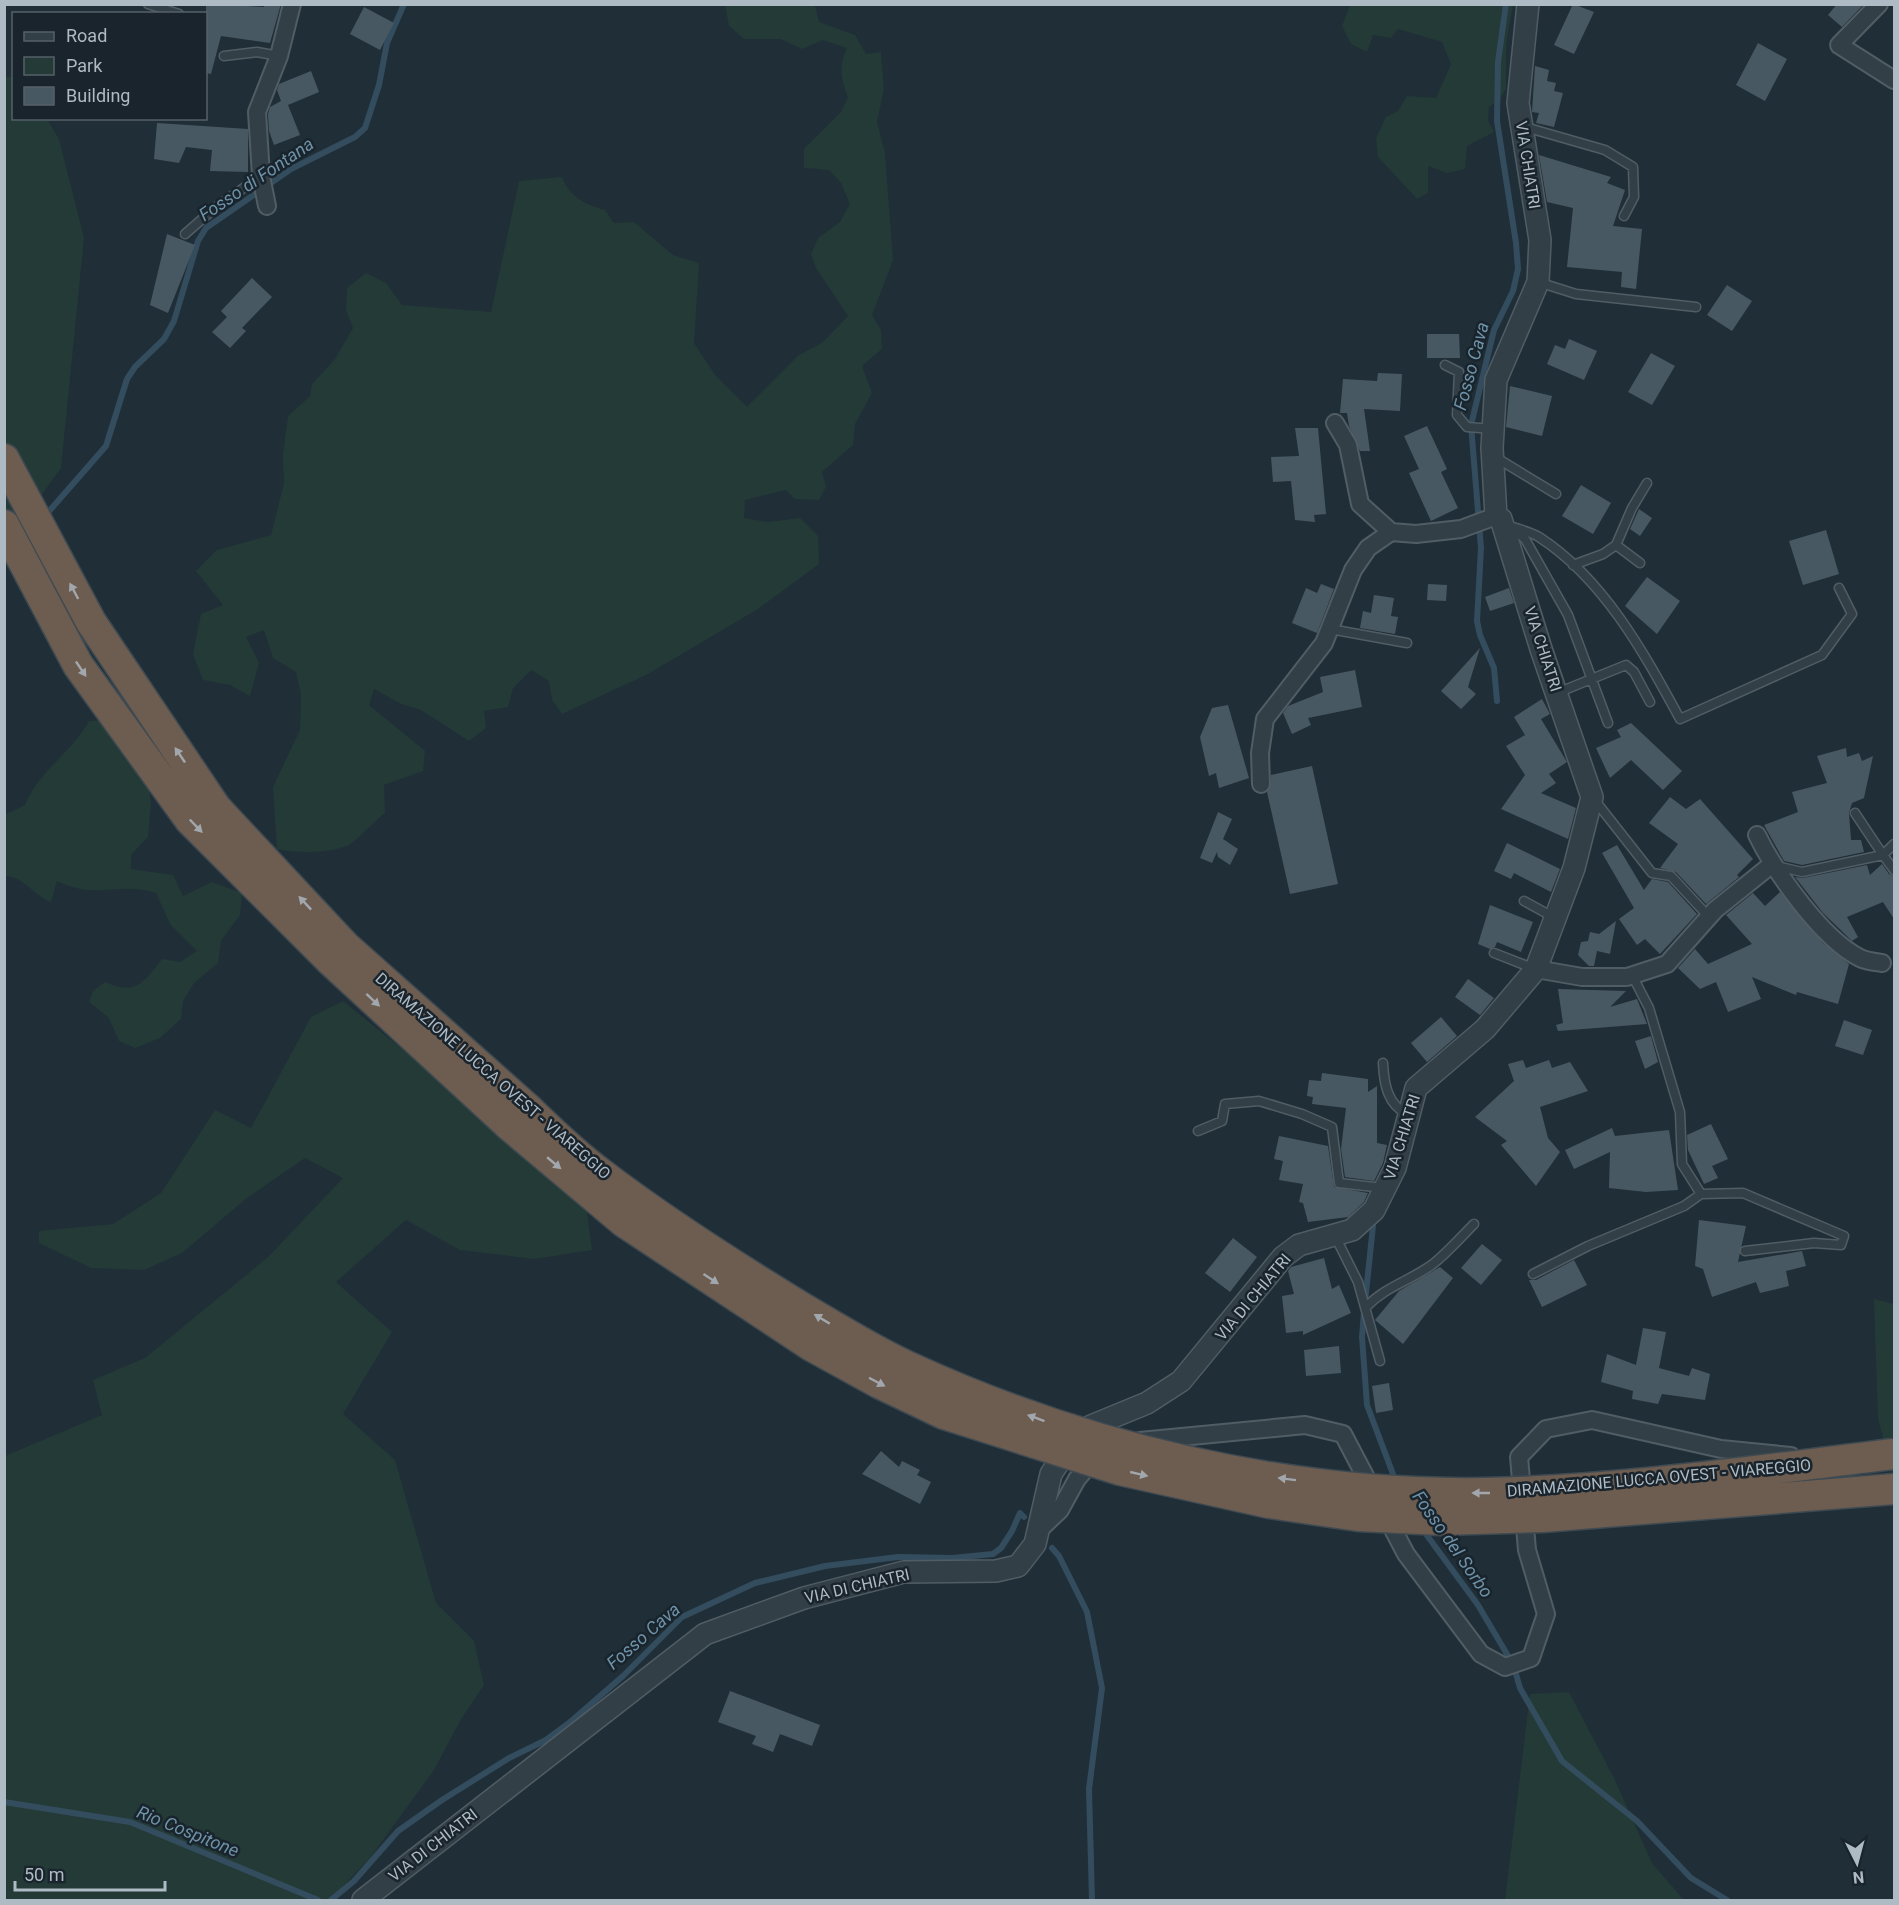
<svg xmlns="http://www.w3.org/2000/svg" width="1899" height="1905" viewBox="0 0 1899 1905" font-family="Roboto,sans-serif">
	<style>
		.green { fill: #233a37 }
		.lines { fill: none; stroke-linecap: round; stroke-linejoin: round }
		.stream { stroke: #334d5e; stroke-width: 6 }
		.building { fill: #485863 }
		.service-casing { stroke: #515d65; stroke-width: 11 }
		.minor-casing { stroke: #515d65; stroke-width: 20 }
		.tertiary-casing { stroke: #515d65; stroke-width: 24 }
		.motorway-casing { stroke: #3e4a52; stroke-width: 33 }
		.service { stroke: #333f47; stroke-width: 8 }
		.minor { stroke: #333f47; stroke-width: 16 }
		.tertiary { stroke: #333f47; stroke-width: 21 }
		.motorway { stroke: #6d5c50; stroke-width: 30 }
		.motorway-bridge-casing { stroke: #3e4a52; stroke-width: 33; stroke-linecap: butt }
		.motorway-bridge { stroke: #6d5c50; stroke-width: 30 }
		.oneway { fill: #a1a7ad }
		.labels { text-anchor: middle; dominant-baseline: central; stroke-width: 5; stroke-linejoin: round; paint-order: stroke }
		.street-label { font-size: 16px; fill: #aebac4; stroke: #19242c }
		.water-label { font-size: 18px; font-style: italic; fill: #6e92a8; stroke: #19242c }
	</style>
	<rect width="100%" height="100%" fill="#202e37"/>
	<path class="green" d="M 725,5 L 815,5 L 819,22 L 855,35 L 866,54 L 881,52 L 884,89 L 877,122 L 885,153 L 893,260 L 872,315 L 881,330 L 882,349 L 862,366 L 872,393 L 855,424 L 853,445 L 822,472 L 826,487 L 819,500 L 795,499 L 786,490 L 745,500 L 744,518 L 768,522 L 800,518 L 818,536 L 819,564 L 758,609 L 648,674 L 562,714 L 552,700 L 549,681 L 531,670 L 513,688 L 508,707 L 484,711 L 486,728 L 469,741 L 421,710 L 399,703 L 374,689 L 369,705 L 425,751 L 423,771 L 384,785 L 385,813 C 377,819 354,843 349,845 C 328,854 298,853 277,849 L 273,787 L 300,730 L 301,695 L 296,672 L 273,658 L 264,630 L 246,637 L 259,663 L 250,696 L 230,685 L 203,680 L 193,654 L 201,614 L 223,605 L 196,571 L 217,550 L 271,535 L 284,483 L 283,455 L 288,416 L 310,396 L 312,384 L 335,359 L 353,328 L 346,310 L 347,288 L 366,273 L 386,283 L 402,305 L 491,312 L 519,181 L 562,177 C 570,197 584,204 605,210 L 614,223 L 634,222 L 673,255 L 699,263 L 694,343 L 715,375 L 747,407 L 799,355 L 822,343 L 848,316 L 816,268 L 811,254 L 818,238 L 840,222 L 850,204 L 841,183 L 829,170 L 804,168 L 804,149 L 841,112 L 848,97 C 841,79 838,66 847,48 L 823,40 L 802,49 L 780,39 L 744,39 L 729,26 Z
		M 1350,5 L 1513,5 L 1506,44 L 1506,89 L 1500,99 L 1489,107 L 1488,121 L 1494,132 L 1467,146 L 1465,169 L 1447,173 L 1428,166 L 1428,193 L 1417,199 L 1378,157 L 1376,138 L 1386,117 L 1398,111 L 1407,96 L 1436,98 L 1451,64 L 1442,42 L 1398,29 L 1391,38 L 1373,35 L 1367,52 L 1351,44 L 1342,26 Z
		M 5,77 L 13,77 L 14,118 L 47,119 L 59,139 L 84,238 L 61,468 L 5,545 Z
		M 109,720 L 147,777 L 151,804 L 148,837 L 131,855 L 131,869 L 173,875 L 183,896 L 212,882 L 242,893 L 240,915 L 221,941 L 218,963 L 194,983 L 183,1001 L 181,1019 L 160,1038 L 135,1048 L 119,1041 L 109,1018 L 89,1002 L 93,991 L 105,982 C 136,996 144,982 162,959 L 180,962 L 197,951 L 170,924 L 156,893 C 118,881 97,901 57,881 L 51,902 C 33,895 24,877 5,876 L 4,815 L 25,805 C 37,773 72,752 89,721 Z
		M 343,1001 L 585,1197 L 592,1250 L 534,1259 L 460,1250 L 406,1220 L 336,1282 L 392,1332 L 343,1414 L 395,1460 L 436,1603 L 474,1641 L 484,1685 L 460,1721 L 434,1770 L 370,1858 L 330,1900 L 5,1900 L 5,1456 L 102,1415 L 93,1380 L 145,1358 L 268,1257 L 343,1178 L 305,1158 L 247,1198 L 182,1253 L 144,1270 L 91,1268 L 39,1243 L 39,1231 L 113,1224 L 161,1193 L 215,1110 L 251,1128 L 311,1017 Z
		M 1874,1299 L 1894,1304 L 1894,1481 L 1878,1418 Z
		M 1569,1692 L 1614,1778 L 1652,1863 L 1684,1900 L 1505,1900 L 1530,1694 Z"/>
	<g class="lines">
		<path class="stream" d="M 44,517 L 106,446 L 127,379 L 135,367 L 164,339 L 174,321 L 198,241 L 206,228 L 291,169 L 355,137 L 365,128 L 379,85 L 387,43 L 404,4
			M 1497,701 L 1494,668 L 1480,635 L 1477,621 L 1481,548 L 1471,425 L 1494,330 L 1513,291 L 1518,269 L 1516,243 L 1497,121 L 1498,62 L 1506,4
			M 1365,1302 L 1373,1226
			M 1364,1312 L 1362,1337 L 1367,1405 L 1396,1482
			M 1423,1530 L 1478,1605 L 1511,1661
			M 1052,1548 L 1059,1556 L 1087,1612 L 1102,1688 L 1089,1789 L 1092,1900
			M 1516,1674 L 1520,1688 L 1562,1761 L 1637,1821 L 1691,1878 L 1727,1900
			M 4,1802 L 130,1822 L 318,1900
			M 331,1900 L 354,1881 L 398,1831 L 442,1800 L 509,1758 L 546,1740 L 569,1723 L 623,1676 L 682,1617 L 755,1583 L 825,1566 L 898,1557 L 952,1558 L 993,1554 L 1001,1548 L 1012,1531 L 1020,1513 L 1024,1517"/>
	</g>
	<path class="building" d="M 206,4 L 264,7 L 264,4 L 281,4 L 270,43 L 221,36 L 211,74 L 206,73 Z
		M 1573,4 L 1594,12 L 1574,54 L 1554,45 Z
		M 1837,4 L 1864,4 L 1842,27 L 1828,15 Z
		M 364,7 L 394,23 L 380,50 L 350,34 Z
		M 1758,43 L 1787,59 L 1765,101 L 1736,85 Z
		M 1535,66 L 1549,70 L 1547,81 L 1556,83 L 1554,91 L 1563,93 L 1554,127 L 1536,123 L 1539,113 L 1532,112 Z
		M 311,71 L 319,92 L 288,105 L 300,135 L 274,145 L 269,131 L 268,114 L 270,107 L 281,101 L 277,90 L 279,84 Z
		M 157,123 L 248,129 L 248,172 L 210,171 L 212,150 L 186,147 L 179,163 L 154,159 Z
		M 1539,155 L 1611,177 L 1607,183 L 1625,190 L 1613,226 L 1642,229 L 1636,289 L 1621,287 L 1622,272 L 1567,267 L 1573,208 L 1547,202 Z
		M 167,234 L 195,245 L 168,313 L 150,305 Z
		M 252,278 L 272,297 L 242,328 L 246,331 L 230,348 L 212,332 L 227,317 L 221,311 Z
		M 1727,285 L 1752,301 L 1732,331 L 1707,315 Z
		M 1427,334 L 1459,334 L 1460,358 L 1427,358 Z
		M 1569,339 L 1597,351 L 1584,380 L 1547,364 L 1555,345 L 1565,349 Z
		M 1651,353 L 1675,366 L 1652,405 L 1628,392 Z
		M 1378,373 L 1402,374 L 1400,411 L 1364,409 L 1370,451 L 1360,451 L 1349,426 L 1347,413 L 1340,413 L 1343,379 L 1377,381 Z
		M 1510,386 L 1552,396 L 1542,436 L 1506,427 Z
		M 1427,426 L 1447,469 L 1441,472 L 1458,508 L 1431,521 L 1409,473 L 1419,469 L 1404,436 Z
		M 1295,428 L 1318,428 L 1326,514 L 1314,515 L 1315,522 L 1295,520 L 1291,481 L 1273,482 L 1271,457 L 1299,456 Z
		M 1581,485 L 1611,503 L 1593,534 L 1562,516 Z
		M 1639,509 L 1652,518 L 1640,536 L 1630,529 Z
		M 1826,530 L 1839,574 L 1803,585 L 1789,541 Z
		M 1647,577 L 1680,601 L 1657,634 L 1625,606 Z
		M 1321,584 L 1334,589 L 1317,633 L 1292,623 L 1306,588 L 1317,593 Z
		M 1428,584 L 1447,585 L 1446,601 L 1427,600 Z
		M 1509,588 L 1514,603 L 1490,611 L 1485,597 Z
		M 1374,595 L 1394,598 L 1391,616 L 1398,617 L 1395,634 L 1360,628 L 1363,611 L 1371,613 Z
		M 1480,648 L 1468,687 L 1476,694 L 1461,709 L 1441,691 Z
		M 1355,670 L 1362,707 L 1308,718 L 1311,725 L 1292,734 L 1283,713 L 1288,706 L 1323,692 L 1320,677 Z
		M 1542,699 L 1550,714 L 1541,719 L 1567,762 L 1549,774 L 1556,783 L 1541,793 L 1576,808 L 1568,839 L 1501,809 L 1525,775 L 1506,746 L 1525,735 L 1514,717 Z
		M 1228,705 L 1249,778 L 1219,788 L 1216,773 L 1209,776 L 1200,737 L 1212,708 Z
		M 1631,723 L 1682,771 L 1663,790 L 1631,760 L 1610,778 L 1596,748 L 1621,737 L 1617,730 Z
		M 1846,748 L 1847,757 L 1859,753 L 1862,761 L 1873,756 L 1864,798 L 1852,803 L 1849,813 L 1851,840 L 1861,840 L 1864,852 L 1802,865 L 1784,861 L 1764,825 L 1798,812 L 1792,792 L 1827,783 L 1817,756 Z
		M 1312,766 L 1338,884 L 1290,894 L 1267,792 L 1271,784 L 1271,775 Z
		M 1670,797 L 1686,809 L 1700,799 L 1753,859 L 1737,875 L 1739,877 L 1706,904 L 1676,872 L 1660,868 L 1678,844 L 1649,823 Z
		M 1218,812 L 1232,819 L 1223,839 L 1238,849 L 1230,865 L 1218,857 L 1217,852 L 1212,863 L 1200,858 Z
		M 1507,843 L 1560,869 L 1551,892 L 1514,873 L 1511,879 L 1494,871 Z
		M 1617,845 L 1644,890 L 1652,879 L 1668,882 L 1697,914 L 1660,954 L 1645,939 L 1637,945 L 1619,919 L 1634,908 L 1602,853 Z
		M 1882,864 L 1889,874 L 1894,876 L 1894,919 L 1883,902 L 1847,917 L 1858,937 L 1852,941 L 1823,913 L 1795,877 L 1803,878 L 1867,865 L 1870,875 Z
		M 1780,892 L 1823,943 L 1849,964 L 1838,1004 L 1797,992 L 1796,995 L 1752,977 L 1761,999 L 1728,1012 L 1716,982 L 1700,989 L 1678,968 L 1695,949 L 1708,964 L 1752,944 L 1726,915 L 1753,893 L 1765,906 Z
		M 1490,905 L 1533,922 L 1521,952 L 1497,942 L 1495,947 L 1490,949 L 1478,944 Z
		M 1616,921 L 1610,954 L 1597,951 L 1594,966 L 1589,966 L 1578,955 L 1581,942 L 1588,941 L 1590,932 L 1599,934 Z
		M 1468,979 L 1494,998 L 1480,1015 L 1455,997 Z
		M 1558,989 L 1626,991 L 1610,1007 L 1637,999 L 1647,1024 L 1558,1031 L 1556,1025 L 1563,1023 Z
		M 1441,1017 L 1457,1036 L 1427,1062 L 1411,1043 Z
		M 1844,1020 L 1872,1030 L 1863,1055 L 1835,1046 Z
		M 1651,1036 L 1658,1062 L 1645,1069 L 1635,1041 Z
		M 1523,1060 L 1526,1068 L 1549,1060 L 1552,1068 L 1570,1062 L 1588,1091 L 1540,1107 L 1548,1138 L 1560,1152 L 1536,1186 L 1501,1145 L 1507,1141 L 1475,1117 L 1514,1081 L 1508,1064 Z
		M 1322,1073 L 1368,1079 L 1368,1092 L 1377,1086 L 1377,1143 L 1387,1145 L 1383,1163 L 1374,1181 L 1345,1177 L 1341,1149 L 1346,1108 L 1312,1104 L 1313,1097 L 1307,1096 L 1309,1080 L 1321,1081 Z
		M 1711,1124 L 1728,1159 L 1712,1166 L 1718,1178 L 1704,1184 L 1688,1150 L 1687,1135 Z
		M 1612,1128 L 1615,1136 L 1669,1130 L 1678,1190 L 1646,1192 L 1609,1188 L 1610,1152 L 1574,1169 L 1565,1150 Z
		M 1279,1136 L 1328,1146 L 1334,1187 L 1368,1193 L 1364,1202 L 1348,1217 L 1308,1222 L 1303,1203 L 1299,1202 L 1303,1184 L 1279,1180 L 1283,1161 L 1274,1159 Z
		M 1699,1220 L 1746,1226 L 1738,1262 L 1802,1251 L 1806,1266 L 1786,1271 L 1789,1286 L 1760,1293 L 1756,1282 L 1712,1297 L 1703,1269 L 1695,1266 Z
		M 1233,1238 L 1257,1257 L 1230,1292 L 1205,1273 Z
		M 1482,1244 L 1502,1260 L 1481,1285 L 1461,1268 Z
		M 1324,1258 L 1332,1289 L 1339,1285 L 1351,1313 L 1303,1335 L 1303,1331 L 1286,1333 L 1282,1296 L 1294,1294 L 1288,1271 L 1291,1267 Z
		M 1574,1260 L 1587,1285 L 1542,1307 L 1529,1280 L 1536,1280 Z
		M 1440,1267 L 1453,1278 L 1403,1344 L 1375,1320 L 1399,1291 Z
		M 1643,1328 L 1666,1332 L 1659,1368 L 1689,1376 L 1692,1368 L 1710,1374 L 1705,1400 L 1662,1394 L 1658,1404 L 1632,1399 L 1633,1391 L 1601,1382 L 1607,1354 L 1636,1365 Z
		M 1339,1346 L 1341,1373 L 1306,1376 L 1304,1350 Z
		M 1389,1383 L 1393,1410 L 1376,1413 L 1372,1386 Z
		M 881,1451 L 899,1467 L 902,1461 L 920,1470 L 917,1475 L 931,1482 L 920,1504 L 862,1474 Z
		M 730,1691 L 820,1725 L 812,1746 L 780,1734 L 773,1752 L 752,1744 L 756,1736 L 718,1722 Z"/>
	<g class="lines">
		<defs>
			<path id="service" d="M 148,4 L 179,14
				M 224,56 L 257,52 L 279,56
				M 1525,127 L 1605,150 L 1633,167 L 1634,197 L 1624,216
				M 185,234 L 216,207 L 261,176
				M 1538,282 L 1576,294 L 1696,307
				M 1445,365 L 1459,372 L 1457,415 L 1467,427 L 1493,429
				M 1495,457 L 1556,494
				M 1509,526 C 1519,529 1531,532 1539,537 C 1604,579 1644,653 1680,719 L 1822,655 L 1852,614 L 1839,588
				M 1513,529 L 1525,539 L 1568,615 L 1608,723
				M 1616,545 L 1640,563
				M 1573,565 L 1603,554 L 1616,545 L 1632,508 L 1647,483
				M 1330,629 L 1407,643
				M 1557,693 L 1626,665 L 1634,672 L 1650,702
				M 1593,798 L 1652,873 L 1671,876 L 1709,917
				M 1855,813 L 1883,855 L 1894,844
				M 1776,866 L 1802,872 L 1883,855 L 1894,870
				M 1524,901 L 1555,918
				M 1494,953 L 1535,969
				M 1632,975 L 1649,1008 L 1680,1112 L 1682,1164 L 1701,1194
				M 1383,1063 C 1384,1084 1387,1104 1408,1115
				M 1198,1131 L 1222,1121 L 1225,1104 L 1259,1101 L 1302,1114 L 1332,1127 L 1339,1183 L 1383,1188
				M 1335,1236 L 1358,1282 L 1380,1361
				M 1533,1274 L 1588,1246 L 1684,1206 L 1701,1194 L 1743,1193 L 1844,1236 L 1841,1245 L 1814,1243 L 1745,1251
				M 1366,1307 C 1386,1286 1410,1281 1433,1264 C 1448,1252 1461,1237 1474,1224"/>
			<path id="minor" d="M 1879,4 L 1839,45 L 1894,80
				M 267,206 L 261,176 L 257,112 L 279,56 L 292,4
				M 1335,423 L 1348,445 L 1360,504 L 1391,532
				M 1261,784 L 1260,753 L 1265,719 L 1324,643 L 1353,570 L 1368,548 L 1391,532 L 1416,534 L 1461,529 L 1496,516
				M 1757,835 C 1775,872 1822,939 1860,958 C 1866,961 1875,962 1882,963
				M 1536,969 L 1582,977 L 1627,977 L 1667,964 L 1715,910 L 1771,865
				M 1140,1441 L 1305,1425 L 1343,1434 L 1406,1554 L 1481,1654 L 1505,1667 L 1531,1658 L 1546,1614 L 1527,1550 L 1519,1457 L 1546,1429 L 1592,1420 L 1721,1449 L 1791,1456
				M 1038,1531 L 1060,1510 L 1077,1479 L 1095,1458"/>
			<path id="tertiary" d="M 363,1900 L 705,1634 L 804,1598 L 904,1572 L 996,1571 L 1018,1566 L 1035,1544 L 1051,1474 L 1079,1431 L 1147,1403 L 1181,1381 L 1283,1257 L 1299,1245 L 1352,1230 L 1374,1210 L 1395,1168 L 1416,1088 L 1485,1029 L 1536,969 L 1574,868 L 1592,797 L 1541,649 L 1501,519 L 1496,516 L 1492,448 L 1496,380 L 1538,282 L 1540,240 L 1518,103 L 1528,4"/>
			<path id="motorway" d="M 4,459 L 91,622 L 216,808 L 345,946 L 527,1108
				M 4,525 L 78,665 L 190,820 L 330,960 L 510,1126"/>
		</defs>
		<use href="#service" class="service-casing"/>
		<use href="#minor" class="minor-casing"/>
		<use href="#tertiary" class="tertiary-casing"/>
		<use href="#motorway" class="motorway-casing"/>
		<use href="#service" class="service"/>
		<use href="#minor" class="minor"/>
		<use href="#tertiary" class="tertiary"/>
		<use href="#motorway" class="motorway"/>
		<defs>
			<path id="motorway-bridge" d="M 527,1108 C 550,1130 573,1153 599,1172 C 663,1221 732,1265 801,1307 C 837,1328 873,1351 911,1368 C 1088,1449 1288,1496 1483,1493 C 1620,1491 1758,1470 1894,1454
				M 510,1126 L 624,1222 L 810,1345 L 879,1383 L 944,1414 L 1120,1470 L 1269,1503 L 1358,1516 L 1441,1520 L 1543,1517 L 1894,1489"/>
		</defs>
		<use href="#motorway-bridge" class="motorway-bridge-casing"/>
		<use href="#motorway-bridge" class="motorway-bridge"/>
	</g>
	<defs><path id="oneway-solid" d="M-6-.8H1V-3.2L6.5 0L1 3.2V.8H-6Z" transform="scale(1.5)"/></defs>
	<g class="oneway">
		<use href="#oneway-solid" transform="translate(74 591) rotate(-118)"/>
		<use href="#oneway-solid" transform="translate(81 669) rotate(56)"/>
		<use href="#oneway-solid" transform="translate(180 755) rotate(-124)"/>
		<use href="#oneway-solid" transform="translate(196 826) rotate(46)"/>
		<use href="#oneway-solid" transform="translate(305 903) rotate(-133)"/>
		<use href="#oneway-solid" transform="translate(373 1000) rotate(43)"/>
		<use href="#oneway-solid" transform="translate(554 1163) rotate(40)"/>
		<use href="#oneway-solid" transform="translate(711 1279) rotate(33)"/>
		<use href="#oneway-solid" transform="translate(822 1319) rotate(-149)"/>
		<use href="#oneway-solid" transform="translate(877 1382) rotate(28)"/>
		<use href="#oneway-solid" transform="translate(1036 1418) rotate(-160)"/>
		<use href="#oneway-solid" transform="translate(1139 1474) rotate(13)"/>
		<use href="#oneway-solid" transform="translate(1287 1479) rotate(-173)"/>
		<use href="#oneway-solid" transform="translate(1481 1493) rotate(180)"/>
	</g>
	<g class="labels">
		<g class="street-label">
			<text transform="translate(1528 165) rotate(81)">VIA CHIATRI</text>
			<text transform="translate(1543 649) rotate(72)">VIA CHIATRI</text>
			<text transform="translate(493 1076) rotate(41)">DIRAMAZIONE LUCCA OVEST - VIAREGGIO</text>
			<text transform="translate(1402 1137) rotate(-73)">VIA CHIATRI</text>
			<text transform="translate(1253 1297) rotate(-50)">VIA DI CHIATRI</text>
			<text transform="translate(1659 1478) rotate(-5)">DIRAMAZIONE LUCCA OVEST - VIAREGGIO</text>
			<text transform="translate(857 1586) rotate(-13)">VIA DI CHIATRI</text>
			<text transform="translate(433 1845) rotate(-38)">VIA DI CHIATRI</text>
		</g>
		<g class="water-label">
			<text transform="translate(256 179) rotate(-34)">Fosso di Fontana</text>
			<text transform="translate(1471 366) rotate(-75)">Fosso Cava</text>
			<text transform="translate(1453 1544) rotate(55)">Fosso del Sorbo</text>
			<text transform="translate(643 1636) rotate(-41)">Fosso Cava</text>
			<text transform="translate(188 1831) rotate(22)">Rio Cospitone</text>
		</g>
	</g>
	<rect width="1899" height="1905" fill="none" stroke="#aebac4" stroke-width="12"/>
	<rect x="12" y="12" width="195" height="108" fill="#19242c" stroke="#556069" stroke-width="1.5"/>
	<rect x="24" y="32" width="30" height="9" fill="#333f47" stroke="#556069" stroke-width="1.5"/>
	<text x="66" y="42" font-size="18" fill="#aebac4">Road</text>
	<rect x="24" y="57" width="30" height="18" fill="#233a37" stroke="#556069" stroke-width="1.5"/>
	<text x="66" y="72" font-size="18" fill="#aebac4">Park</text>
	<rect x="24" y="87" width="30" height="18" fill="#485863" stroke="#556069" stroke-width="1.5"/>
	<text x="66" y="102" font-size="18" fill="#aebac4">Building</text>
	<g transform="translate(1857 1863) rotate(174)" stroke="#19242c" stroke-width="4.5" paint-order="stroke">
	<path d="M0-4.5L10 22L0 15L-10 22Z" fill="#aebac4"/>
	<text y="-9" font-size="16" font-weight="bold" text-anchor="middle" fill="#aebac4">N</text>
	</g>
	<path d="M15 1881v9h150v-9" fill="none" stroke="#aebac4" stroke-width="3"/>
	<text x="24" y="1881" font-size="18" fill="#aebac4" stroke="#19242c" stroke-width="4.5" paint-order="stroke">50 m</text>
</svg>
